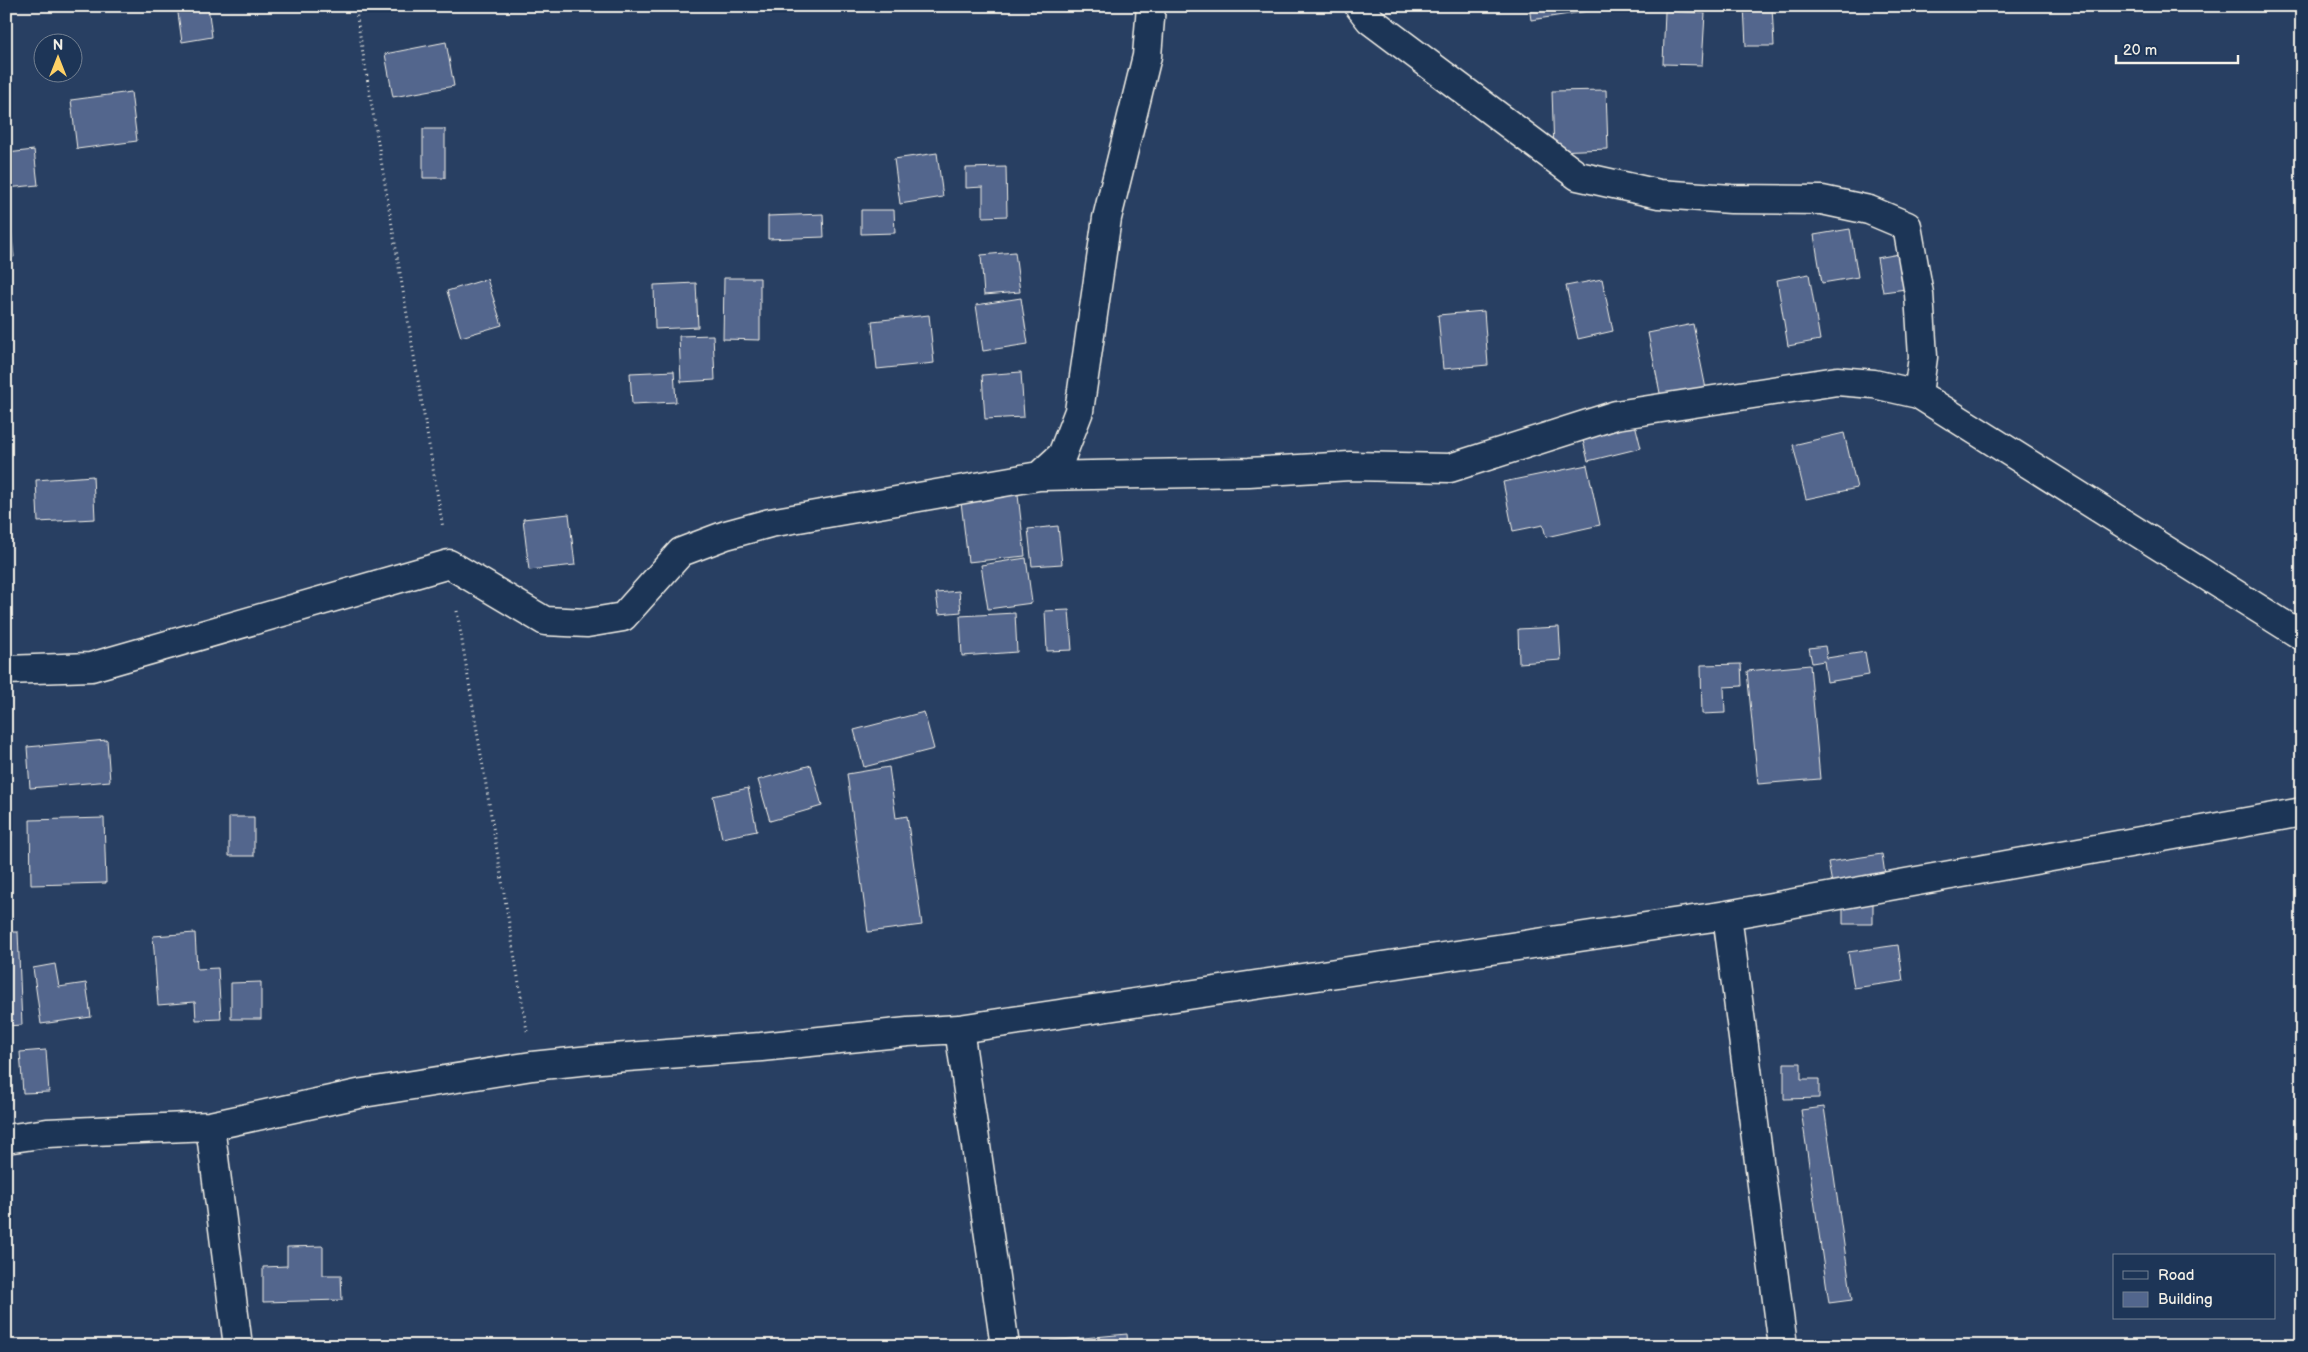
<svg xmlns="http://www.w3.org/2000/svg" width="2308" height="1352" viewBox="0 0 2308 1352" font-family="'Balsamiq Sans',sans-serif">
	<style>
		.building { fill: #52668d; stroke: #f4f1e8 }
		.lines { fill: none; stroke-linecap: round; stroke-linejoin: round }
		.minor-casing { stroke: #f4f1e8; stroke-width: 31 }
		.path { stroke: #f4f1e8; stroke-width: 3; stroke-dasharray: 1 4; stroke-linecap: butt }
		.minor { stroke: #1d3557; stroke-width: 28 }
	</style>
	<rect width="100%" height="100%" fill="#283f62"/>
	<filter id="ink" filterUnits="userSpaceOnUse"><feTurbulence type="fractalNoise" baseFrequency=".02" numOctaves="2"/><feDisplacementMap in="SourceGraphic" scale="10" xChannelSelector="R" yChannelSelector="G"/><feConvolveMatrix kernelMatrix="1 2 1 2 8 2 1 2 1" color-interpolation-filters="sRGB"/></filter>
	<g filter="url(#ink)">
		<path class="building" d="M 177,6 L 208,6 L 212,37 L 182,42 Z
			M 1529,6 L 1594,6 L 1595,10 L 1531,20 Z
			M 1744,6 L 1772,6 L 1774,46 L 1746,46 Z
			M 1665,11 L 1705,13 L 1702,65 L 1663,64 Z
			M 446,42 L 454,86 L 393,97 L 385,54 Z
			M 1606,90 L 1608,149 L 1554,151 L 1552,91 Z
			M 131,92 L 137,141 L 77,149 L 71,100 Z
			M 423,129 L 445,129 L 445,178 L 423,178 Z
			M 6,147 L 7,153 L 34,150 L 38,185 L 6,188 Z
			M 937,153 L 943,197 L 900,204 L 894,159 Z
			M 1006,167 L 1007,216 L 983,217 L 983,187 L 966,188 L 966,168 Z
			M 861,210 L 894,210 L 895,233 L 861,234 Z
			M 823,214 L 824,237 L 768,239 L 768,216 Z
			M 10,218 L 14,257 L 6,258 L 6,219 Z
			M 1850,229 L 1858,277 L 1822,283 L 1814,235 Z
			M 1015,252 L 1020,292 L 984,295 L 981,255 Z
			M 1899,254 L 1906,289 L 1883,292 L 1877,258 Z
			M 1809,274 L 1820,340 L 1788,346 L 1777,280 Z
			M 724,278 L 760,278 L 760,340 L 723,339 Z
			M 487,279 L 502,325 L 461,337 L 447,291 Z
			M 1602,279 L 1613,331 L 1578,339 L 1566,286 Z
			M 696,283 L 698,327 L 655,329 L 654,285 Z
			M 1021,298 L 1028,344 L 983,351 L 976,305 Z
			M 1484,311 L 1488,365 L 1443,369 L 1438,315 Z
			M 929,315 L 934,363 L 877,369 L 872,321 Z
			M 1693,324 L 1707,394 L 1662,403 L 1648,333 Z
			M 713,335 L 715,380 L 681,382 L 679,336 Z
			M 674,371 L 676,402 L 632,404 L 630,373 Z
			M 1021,372 L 1024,417 L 985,419 L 982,375 Z
			M 1635,424 L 1641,448 L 1588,461 L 1582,436 Z
			M 1844,433 L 1857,488 L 1806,499 L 1793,445 Z
			M 1587,465 L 1600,525 L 1546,537 L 1543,525 L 1513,531 L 1503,482 Z
			M 93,476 L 95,519 L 38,522 L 36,480 Z
			M 1017,486 L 1025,556 L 968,562 L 960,493 Z
			M 569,514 L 575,565 L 529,570 L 523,519 Z
			M 1058,526 L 1062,564 L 1032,566 L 1028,529 Z
			M 1026,558 L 1032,603 L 988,609 L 981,565 Z
			M 959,591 L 961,612 L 939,614 L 936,593 Z
			M 1069,610 L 1072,650 L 1047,651 L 1045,611 Z
			M 1015,613 L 1017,652 L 962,656 L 960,616 Z
			M 1559,627 L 1561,660 L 1519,663 L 1518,629 Z
			M 1825,646 L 1827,658 L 1865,652 L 1869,675 L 1827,682 L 1824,661 L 1812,663 L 1809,648 Z
			M 1741,664 L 1742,686 L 1724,687 L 1725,713 L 1702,714 L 1701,665 Z
			M 1810,665 L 1820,779 L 1758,784 L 1747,671 Z
			M 924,712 L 934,749 L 864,767 L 854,730 Z
			M 107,740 L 110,781 L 30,788 L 27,747 Z
			M 811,765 L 822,806 L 770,821 L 758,780 Z
			M 889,767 L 896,818 L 907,816 L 922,925 L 868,932 L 847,774 Z
			M 748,788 L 757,831 L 722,838 L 713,796 Z
			M 229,817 L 254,817 L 254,856 L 229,856 Z
			M 6,818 L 11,818 L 12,836 L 6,836 Z
			M 104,818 L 106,883 L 31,885 L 30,820 Z
			M 1882,854 L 1886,881 L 1833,889 L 1828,862 Z
			M 1843,904 L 1873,904 L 1873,924 L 1843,924 Z
			M 6,932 L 18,932 L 22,1025 L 6,1026 Z
			M 195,933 L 197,969 L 218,968 L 221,1019 L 196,1020 L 195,1002 L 158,1005 L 153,936 Z
			M 1898,945 L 1903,981 L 1854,988 L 1848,952 Z
			M 55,964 L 59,987 L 86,983 L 91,1017 L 41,1024 L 33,968 Z
			M 261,982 L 261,1019 L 231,1019 L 231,983 Z
			M 46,1050 L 49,1092 L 23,1093 L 20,1052 Z
			M 1784,1063 L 1801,1063 L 1801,1079 L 1819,1079 L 1819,1098 L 1784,1099 Z
			M 1824,1107 L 1852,1300 L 1829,1303 L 1801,1110 Z
			M 323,1246 L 323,1275 L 341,1275 L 342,1300 L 263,1302 L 263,1267 L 287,1266 L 287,1247 Z
			M 1127,1334 L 1128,1346 L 1051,1346 L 1050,1341 Z"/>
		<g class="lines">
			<defs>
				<path id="minor" d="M 1359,6 L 1370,20 L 1578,176 L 1659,194 L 1731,199 L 1822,200 L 1869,210 L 1907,226 L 1919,294 L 1923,357 L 1918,394 L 2302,636
					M 1039,476 L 1062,455 L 1079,411 L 1107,218 L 1147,56 L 1151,6
					M 6,670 L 91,667 L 449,564 L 545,621 L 587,623 L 623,617 L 681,552 L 726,535 L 770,523 L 1039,476 L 1249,472 L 1350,466 L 1450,468 L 1616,415 L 1837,381 L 1874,384 L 1918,394
					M 1727,915 L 1783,1346
					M 959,1029 L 1005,1346
					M 210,1126 L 238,1346
					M 6,1139 L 47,1133 L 210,1126 L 363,1093 L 532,1066 L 600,1059 L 761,1047 L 908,1032 L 959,1029 L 1727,915 L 2302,812"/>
			</defs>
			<use href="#minor" class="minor-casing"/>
			<path class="path" d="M 355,6 L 443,528
				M 457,611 L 527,1031"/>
			<use href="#minor" class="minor"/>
		</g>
	</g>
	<rect width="2308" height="1352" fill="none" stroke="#1d3557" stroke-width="25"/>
	<rect x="12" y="12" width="2283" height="1327" fill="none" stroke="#f4f1e8" stroke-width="2" filter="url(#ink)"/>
	<rect x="2113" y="1254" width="162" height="65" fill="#1d3557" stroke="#738091"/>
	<rect x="2123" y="1271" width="25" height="8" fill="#1d3557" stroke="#738091"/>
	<text x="2158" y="1280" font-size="15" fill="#f4f1e8">Road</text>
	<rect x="2123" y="1292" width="25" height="15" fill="#52668d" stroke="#738091"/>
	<text x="2158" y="1304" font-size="15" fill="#f4f1e8">Building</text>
	<g transform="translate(58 58)"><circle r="24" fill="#1d3557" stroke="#738091"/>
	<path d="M0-4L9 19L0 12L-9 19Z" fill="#ffd166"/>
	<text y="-8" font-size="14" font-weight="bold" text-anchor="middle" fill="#f4f1e8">N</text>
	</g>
	<path d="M2116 55v8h122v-8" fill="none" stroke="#f4f1e8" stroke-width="2.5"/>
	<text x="2123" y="55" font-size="15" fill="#f4f1e8" stroke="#1d3557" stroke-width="4" paint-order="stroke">20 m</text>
</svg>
